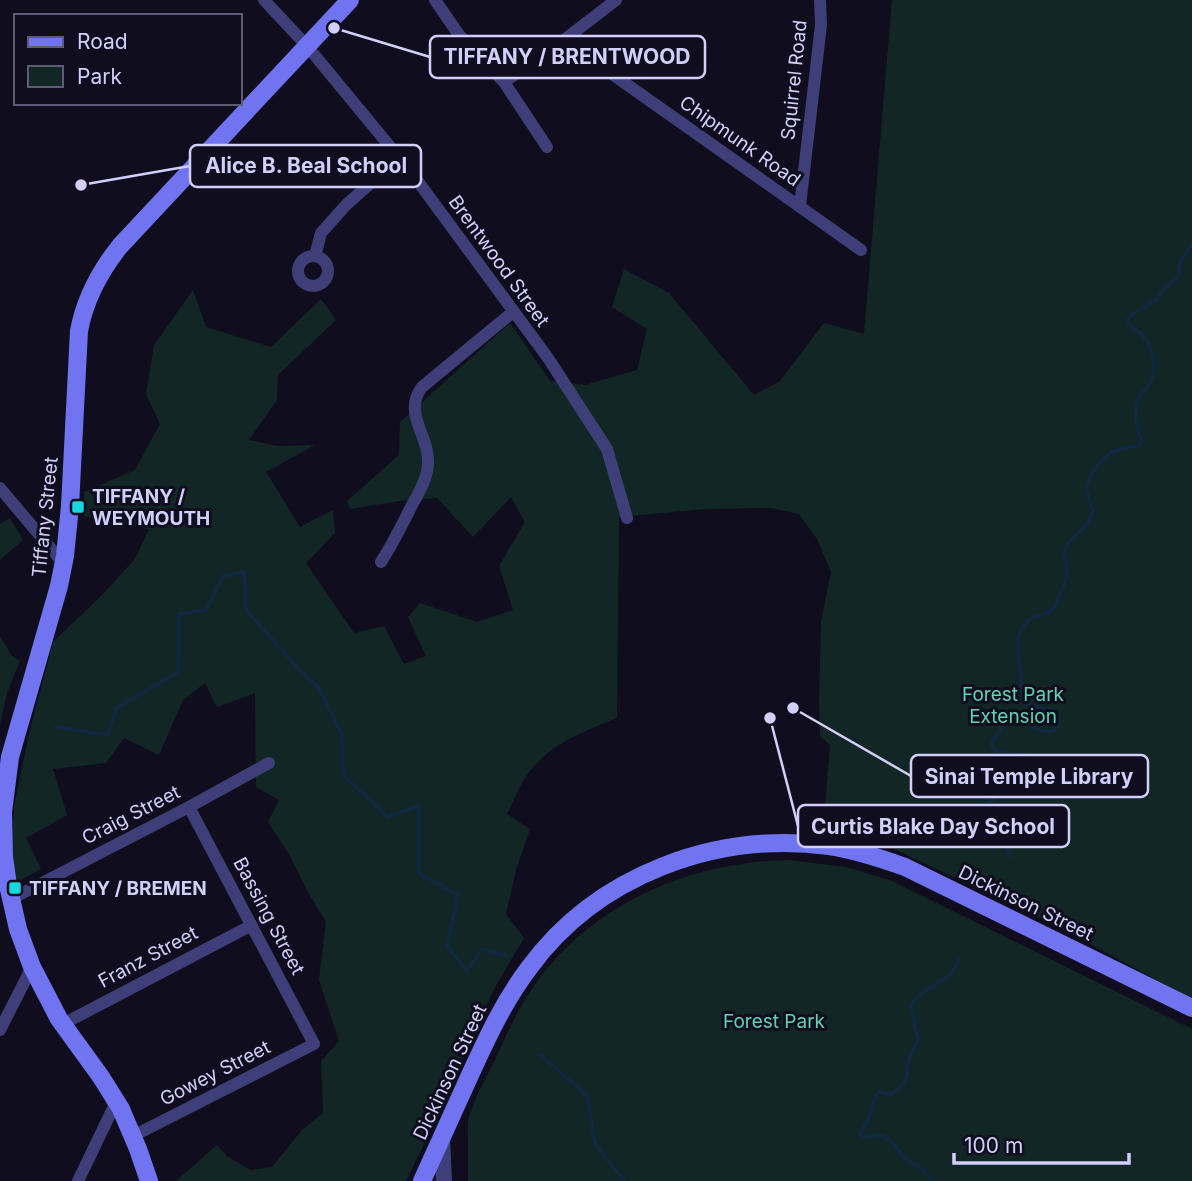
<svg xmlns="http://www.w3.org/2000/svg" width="1192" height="1181" viewBox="0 0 1192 1181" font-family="Inter,sans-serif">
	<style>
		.green { fill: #122725 }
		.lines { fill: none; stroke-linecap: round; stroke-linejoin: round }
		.stream { stroke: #122842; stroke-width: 3.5 }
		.minor { stroke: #3e3f78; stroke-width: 12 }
		.tertiary { stroke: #3e3f78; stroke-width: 16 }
		.secondary { stroke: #7074f1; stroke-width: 18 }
		.poi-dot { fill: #16d6df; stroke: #100e1e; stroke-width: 2.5 }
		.labels { text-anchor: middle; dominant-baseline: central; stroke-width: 6; stroke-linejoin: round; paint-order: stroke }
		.street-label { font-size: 19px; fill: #d2cffa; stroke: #100e1e }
		.poi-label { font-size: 19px; font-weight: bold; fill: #d2cffa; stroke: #100e1e; text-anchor: start }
		.park-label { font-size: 19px; fill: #63d2b0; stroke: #100e1e }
		.leader { fill: none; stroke: #d2cffa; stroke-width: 2.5 }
		.callout-dot { fill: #d2cffa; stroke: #100e1e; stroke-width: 2.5 }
		.callout { fill: #100e1e; stroke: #d2cffa; stroke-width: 2.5 }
		.callout-label { font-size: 21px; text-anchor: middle; font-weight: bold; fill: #d2cffa }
	</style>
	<rect width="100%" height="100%" fill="#100e1e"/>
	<path class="green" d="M 892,0 L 1192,0 L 1192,999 L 1053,924 L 892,848 L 823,831 L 830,745 L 820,736 L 819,703 L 821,622 L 831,572 L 817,539 L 799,514 L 772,508 L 705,509 L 619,517 L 617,718 C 582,732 546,745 525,778 C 518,789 513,802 507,814 L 530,829 L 516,870 L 506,914 L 524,938 L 494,989 L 439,1113 L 406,1181 L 176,1181 L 217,1145 L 227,1156 L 250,1170 L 272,1167 L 302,1130 L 323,1113 L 321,1061 L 339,1041 L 319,980 L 326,922 L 308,892 L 290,856 L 268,822 L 279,800 L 256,787 L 255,693 L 217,707 L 205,683 L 183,700 L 159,755 L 124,738 L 106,763 L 53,769 L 67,815 L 26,838 L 41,869 L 17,882 L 11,857 L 14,806 L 28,738 L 53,642 L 103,594 L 135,559 L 149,529 L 84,516 L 84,492 L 135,470 L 160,424 L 146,394 L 154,345 L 193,290 L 206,327 L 271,347 L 321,299 L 336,320 L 278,375 L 277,400 L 249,440 L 277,446 L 315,445 L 266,472 L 300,527 L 333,510 L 335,533 L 306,563 L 354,633 L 384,626 L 404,664 L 426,656 L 408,617 L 420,603 L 477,622 L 513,610 L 499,566 L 525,522 L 511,497 L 473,537 L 437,498 L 399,501 L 350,509 L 347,501 L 399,455 L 400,422 L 510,323 L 550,381 L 585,385 L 637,370 L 647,329 L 612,307 L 624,269 L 669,293 L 754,395 L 780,381 L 824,323 L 864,334 Z
		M 10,518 L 23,540 L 0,560 L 0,524 Z
		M 0,636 L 12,656 L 20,661 L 7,693 L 0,724 Z
		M 787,860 L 846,867 L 892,881 L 1192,1029 L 1192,1181 L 468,1181 C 468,1167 468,1153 468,1139 C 468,1132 467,1124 469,1117 C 473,1101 487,1076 495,1060 C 506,1035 517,1011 532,989 C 591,904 686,863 787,860 Z"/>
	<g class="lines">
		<path class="stream" d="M 56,727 L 108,735 L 116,708 L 178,672 L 179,614 L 206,610 L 223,576 L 244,572 L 246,610 L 296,666 L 319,688 L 342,735 L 343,775 L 388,817 L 419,805 L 419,873 L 458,895 L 447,946 L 467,971 L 482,949 L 507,956
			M 1011,856 L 1005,845 L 1004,825 L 1001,819 L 984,811 L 985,805 L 997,797 L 1009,782 L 1015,779 L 1034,778 L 1040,774 L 1042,768 C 1034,749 1013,756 996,751 L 992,745 L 992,742 L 1003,726 L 1013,717 C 1027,717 1040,739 1055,729 C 1058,726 1060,723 1059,719 C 1058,706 1039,708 1030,706 C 1019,695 1022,684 1020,670 C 1018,652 1013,634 1029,620 C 1039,612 1047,619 1056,604 C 1059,596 1067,581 1067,573 C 1067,565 1062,555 1066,547 C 1069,540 1076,536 1081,531 C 1086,526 1090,520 1093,513 L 1086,488 C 1091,472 1103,454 1120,449 C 1126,447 1132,447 1138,446 L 1142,441 C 1137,431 1134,413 1137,402 C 1139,395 1146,390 1150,383 C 1157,368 1154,348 1143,336 C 1139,331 1134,329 1129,325 L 1128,319 L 1133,314 L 1156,300 L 1164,289 L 1175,280 L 1179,275 L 1180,262 L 1192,245
			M 541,1055 L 587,1096 L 595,1144 L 624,1181
			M 932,1181 L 923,1170 L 904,1158 L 893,1143 L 885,1137 L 877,1135 L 864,1137 L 860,1135 C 862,1129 866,1124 869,1118 C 873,1108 871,1100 880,1091 L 887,1094 L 892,1094 L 903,1084 L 906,1078 L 909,1058 L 918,1040 L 911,1007 L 914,1001 L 924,992 L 952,973 L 959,959"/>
		<path class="minor" d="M 264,0 L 307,46 L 411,172 L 548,358 L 607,449 L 627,518
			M 435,0 L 459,35 L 504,82 L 547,147
			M 564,40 L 861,250
			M 504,82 L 564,40 L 616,0
			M 800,206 L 821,25 L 820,0
			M298 271a15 15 0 1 1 30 0a15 15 0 1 1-30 0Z
			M 315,256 L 321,233 L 346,205 L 399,158
			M 0,488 L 64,564
			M 381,562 C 392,545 401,527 410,509 C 417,495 427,481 428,464 C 430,436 402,413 422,387 L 513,312
			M 11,899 L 189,807 L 269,763
			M 63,1024 L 252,925
			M 0,1030 L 32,967
			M 133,1136 L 314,1044 L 189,807
			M 78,1181 L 116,1102"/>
		<path class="tertiary" d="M 442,1136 L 444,1181"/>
		<path class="secondary" d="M 149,1181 L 138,1149 L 121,1109 L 101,1077 L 59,1019 L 32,967 L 18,929 L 8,885 L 4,857 L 3,812 L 10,757 L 59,586 L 65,556 L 70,506 L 79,331 C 85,299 100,271 120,246 L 350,0
			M 422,1181 C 438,1146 454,1110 470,1075 C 487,1038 504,1001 529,968 C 597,875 716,831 829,846 C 855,850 880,858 905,867 L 1192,1008"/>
	</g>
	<g class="poi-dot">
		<rect x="71" y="500" width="14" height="14" rx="3.5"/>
		<rect x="8" y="881" width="14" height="14" rx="3.5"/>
	</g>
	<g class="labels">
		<g class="street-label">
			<text transform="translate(794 80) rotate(-84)">Squirrel Road</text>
			<text transform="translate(740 141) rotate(35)">Chipmunk Road</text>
			<text transform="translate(499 261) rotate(54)">Brentwood Street</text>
			<text transform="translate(45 517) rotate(-84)">Tiffany Street</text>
			<text transform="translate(131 815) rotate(-27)">Craig Street</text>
			<text transform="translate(1026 903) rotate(26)">Dickinson Street</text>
			<text transform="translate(269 916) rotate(62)">Bassing Street</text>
			<text transform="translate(148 957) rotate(-28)">Franz Street</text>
			<text transform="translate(450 1072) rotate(-65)">Dickinson Street</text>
			<text transform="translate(215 1073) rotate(-27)">Gowey Street</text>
		</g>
		<g class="poi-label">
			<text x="92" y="496">TIFFANY /<tspan x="92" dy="22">WEYMOUTH</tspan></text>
			<text x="29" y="888">TIFFANY / BREMEN</text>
		</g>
		<g class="park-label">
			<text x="1013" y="694">Forest Park<tspan x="1013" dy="22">Extension</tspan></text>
			<text x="774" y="1021">Forest Park</text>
		</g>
	</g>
	<path class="leader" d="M334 28L430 57M81 185L190 166M793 708L911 776M770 718L798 826"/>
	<g class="callout-dot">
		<circle cx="334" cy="28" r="7"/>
		<circle cx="81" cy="185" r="7"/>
		<circle cx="793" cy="708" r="7"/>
		<circle cx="770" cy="718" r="7"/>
	</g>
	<g class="callout">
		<rect x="430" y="36" width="275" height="42" rx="7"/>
		<rect x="190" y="145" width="231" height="42" rx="7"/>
		<rect x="911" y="755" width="237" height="42" rx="7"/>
		<rect x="798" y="805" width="271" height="42" rx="7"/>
	</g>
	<g class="callout-label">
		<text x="567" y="64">TIFFANY / BRENTWOOD</text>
		<text x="306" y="173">Alice B. Beal School</text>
		<text x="1029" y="784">Sinai Temple Library</text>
		<text x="933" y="834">Curtis Blake Day School</text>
	</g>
	<rect x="14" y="14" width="228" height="91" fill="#100e1e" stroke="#5e5b76" stroke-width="2"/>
	<rect x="28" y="37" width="35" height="10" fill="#7074f1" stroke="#5e5b76" stroke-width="2"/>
	<text x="77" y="49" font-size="21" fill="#d2cffa">Road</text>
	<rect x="28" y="66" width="35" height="21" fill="#122725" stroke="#5e5b76" stroke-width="2"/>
	<text x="77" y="84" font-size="21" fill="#d2cffa">Park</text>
	<path d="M954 1153v10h175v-10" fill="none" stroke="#d2cffa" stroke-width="3.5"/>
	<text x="964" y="1153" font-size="21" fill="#d2cffa" stroke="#100e1e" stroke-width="5" paint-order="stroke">100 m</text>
</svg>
